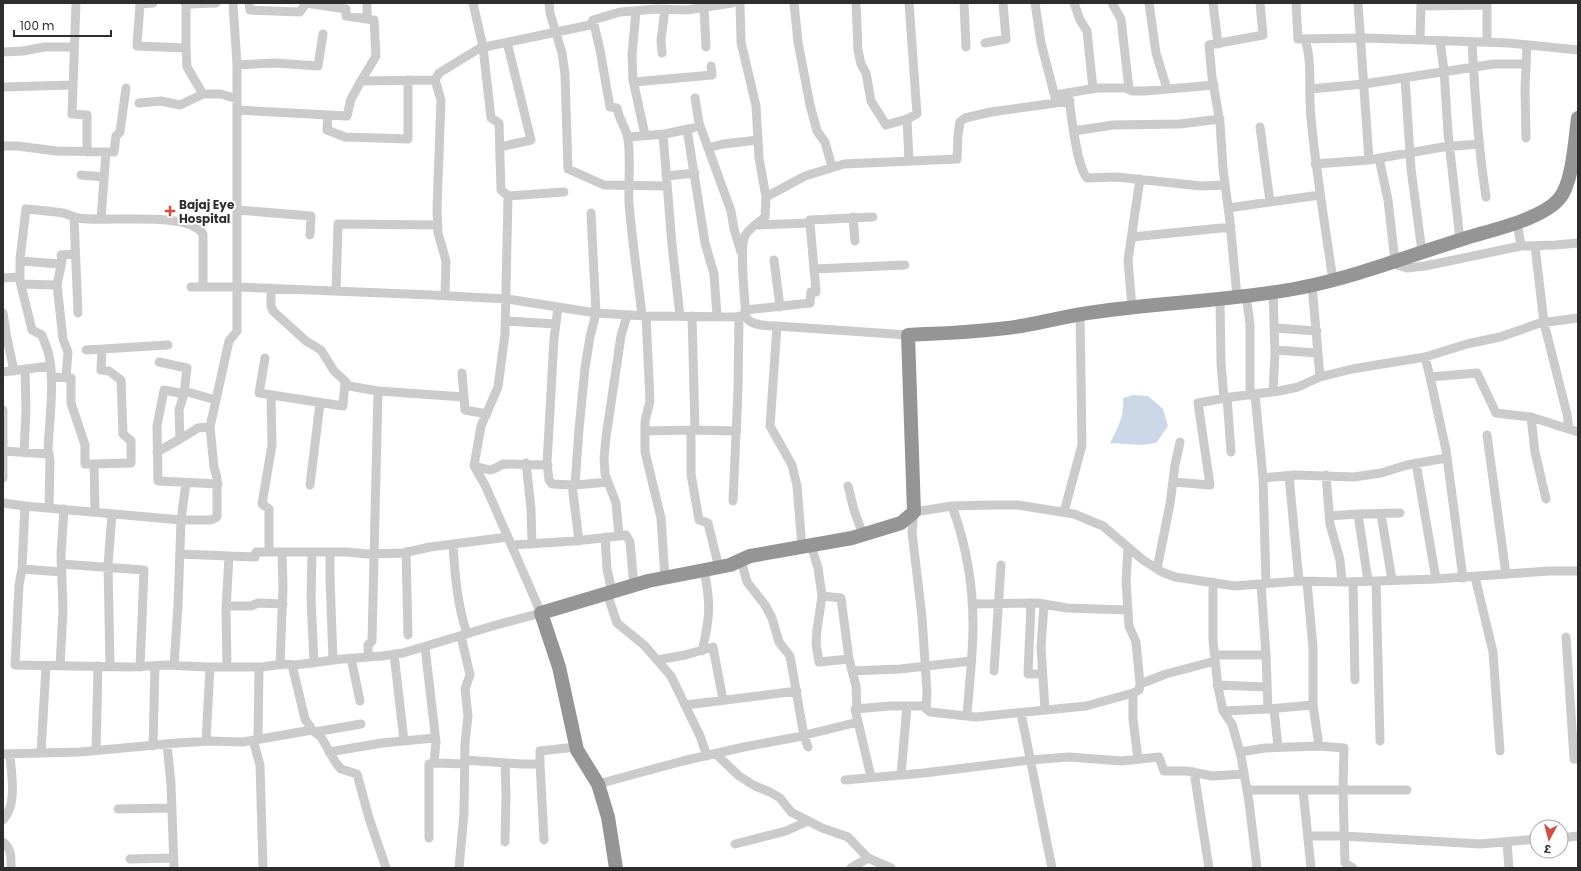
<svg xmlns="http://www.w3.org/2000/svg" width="1581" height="871" viewBox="0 0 1581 871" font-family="Poppins,'Noto Sans Devanagari',sans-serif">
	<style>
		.water { fill: #ccd8e7 }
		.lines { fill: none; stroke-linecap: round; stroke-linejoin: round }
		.minor { stroke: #cbcbcb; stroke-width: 9 }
		.highway { stroke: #959595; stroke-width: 14 }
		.poi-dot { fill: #cf4f45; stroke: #fff; stroke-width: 1.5 }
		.labels { text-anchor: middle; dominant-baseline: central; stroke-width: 4; stroke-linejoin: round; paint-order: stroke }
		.poi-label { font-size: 12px; font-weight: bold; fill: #2e2e2e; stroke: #fff; text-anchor: start }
	</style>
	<rect width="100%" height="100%" fill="#fff"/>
	<path class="water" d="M 1133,395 L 1148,396 L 1163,409 L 1168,426 L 1156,443 L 1142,445 L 1110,443 C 1118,428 1125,414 1123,398 Z"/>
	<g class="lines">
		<path class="minor" d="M 76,3 L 72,114 L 87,115 L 87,152
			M 153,3 L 140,4 L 137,46 L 186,48 L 187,67 L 203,94
			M 185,3 L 189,4 L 216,3
			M 249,3 L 250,10 L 300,12 L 306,3 L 346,9 L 346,16 L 374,20 L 376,56 L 361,81
			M 549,3 L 550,13 L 562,53 L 565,74 L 568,169 L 604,185 L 667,186
			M 740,3 L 741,42 L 756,106 L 759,158 L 766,197 L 765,217 C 759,222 748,229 745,236 C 739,247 745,301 746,317 C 751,326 768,326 777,326 L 908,335
			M 794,3 L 798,42 L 810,105 L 817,131 L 825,142 L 832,167
			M 856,3 L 858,50 L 861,64 L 866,73 L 871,101 L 886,125 L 907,119
			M 909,3 L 917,114 L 907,119 L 909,161
			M 964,3 L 966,47
			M 1035,3 L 1041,43 L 1056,101
			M 1074,3 L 1080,20 L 1087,31 L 1093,89
			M 1112,3 L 1121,19 L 1129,89
			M 1149,3 L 1156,53 L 1167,89
			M 1213,3 L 1218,44
			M 1296,3 L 1298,39 L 1367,38 L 1508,43 L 1578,50
			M 1358,3 L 1369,160
			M 1487,3 L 1487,42
			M 1421,6 L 1487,5
			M 704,8 L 706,47
			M 636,11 L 632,55 L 633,80 L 645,135
			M 367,19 L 367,3
			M 593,20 L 600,50 L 610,107 L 617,108 C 619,120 627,129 628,139 C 631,161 628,182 629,203 C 632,241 638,278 642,316
			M 1305,39 C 1313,64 1308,92 1311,118 C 1316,172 1325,226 1333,280
			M 1420,40 L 1421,3
			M 1440,41 L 1444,71 L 1448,133 L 1460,240
			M 1472,42 C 1475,94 1478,145 1486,197
			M 985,43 L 1006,39 L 1003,3
			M 186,48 L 186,3
			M 3,52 L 23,51 L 44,47 L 74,47
			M 662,53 L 661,40 L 665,9
			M 237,65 L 274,63 L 318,66 L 323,34
			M 1405,78 L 1411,169 L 1422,252
			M 435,80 L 441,100 L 437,209 L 438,233 L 446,261 L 445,295
			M 634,82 L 712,75 L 711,66
			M 3,87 L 73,85
			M 1310,89 L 1364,84 L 1494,64 L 1526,64
			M 1068,93 C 1071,111 1076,166 1087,178 L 1117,177 L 1201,186 L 1225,185
			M 1055,95 L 1097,88 L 1126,88 L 1132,91 L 1145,91 L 1214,85
			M 695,98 L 699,123 L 731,211 L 734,229 L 741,252
			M 139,103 L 161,101 L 180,105 L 203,94 L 221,94 L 237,99
			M 237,110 L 347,116 L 351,99 L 361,81 L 435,80 L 439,73 L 480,48 L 590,25 L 593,20 L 620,12 L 656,9 L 687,10 L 732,3
			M 328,115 L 327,130 L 345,137 L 408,139 L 408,80
			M 1260,127 L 1270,202
			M 687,129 L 705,243 L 714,274 L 717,316
			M 1074,131 L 1113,125 L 1180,124 L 1220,119
			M 663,134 L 672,245 L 680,316
			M 628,137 L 665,134 L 693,128
			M 1526,138 L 1525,88 L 1527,45
			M 3,146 L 17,146 L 57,151 L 114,152 L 116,136 L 120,132 L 126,88
			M 500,147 L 531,140 L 507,42
			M 708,148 L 723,144 L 758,140
			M 1379,158 L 1388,200 L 1395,261
			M 1315,164 L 1369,160 L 1443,147 L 1479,144
			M 81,175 L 104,177
			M 666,176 L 695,173
			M 508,196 L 564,192
			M 766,197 L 805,176 L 844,164 L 957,159 L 958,135 L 960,122 L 965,118 L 991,112 L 1070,101
			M 1228,208 L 1320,195
			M 237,210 L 311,216 L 310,235
			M 74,217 L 78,313
			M 853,217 L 855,241
			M 101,219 L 106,152
			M 1517,222 L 1521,246 L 1555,245 L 1578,243
			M 810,223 L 810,220 L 873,217
			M 1132,237 L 1231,227
			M 1535,246 L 1544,323 L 1567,414 L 1569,429
			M 774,260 L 780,307
			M 20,261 L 61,264
			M 1391,263 L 1407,268 L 1425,266 L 1521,246
			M 814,269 L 905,265
			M 3,278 L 20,277
			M 21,284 L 57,285
			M 1312,285 L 1320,377 L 1352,369 L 1425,357 L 1467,344 L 1500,337 L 1540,323 L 1578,318
			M 191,287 L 238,287 L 432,295 L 507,299 L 596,313 L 646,316 L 746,317
			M 271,288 L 271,306 L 273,311 L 306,341 L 321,350 L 334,371 L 345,381 L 349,386 L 378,391 L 464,397
			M 336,291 L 338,224 L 438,225
			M 1273,292 L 1275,353 L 1273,392
			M 1246,295 L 1250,324 L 1250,394
			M 1237,296 L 1230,222 L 1223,169 L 1220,123 L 1212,77 L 1209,45 L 1263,35 L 1260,3
			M 1220,298 L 1221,364 L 1224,398
			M 558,307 L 554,339 L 547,463 L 549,480 L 552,484 L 572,485 L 579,541
			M 1132,308 L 1128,260 L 1140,179
			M 745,310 L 810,303 L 811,292 L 816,292 L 810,223 L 756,225
			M 3,313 L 7,338 L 3,339
			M 627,315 L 621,336 L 606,437 L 604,458 L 605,474 L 616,503 L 619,536 L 626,535 L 630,542 L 634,586
			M 646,316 L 650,401 L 645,421 L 645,452 L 661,518 L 665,578
			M 692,316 L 695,430
			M 506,321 L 556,324
			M 777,326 L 770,426 L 792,465 L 797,486 L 802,547
			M 1275,328 L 1317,331
			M 7,338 L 14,371
			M 86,350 L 168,345
			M 1275,350 L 1318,353
			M 1425,357 L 1430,377 L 1477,373 L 1496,413 L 1531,417 L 1578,432
			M 265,358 L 259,393 L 343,406 L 345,381
			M 3,372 L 50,366
			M 462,373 L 465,410 L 487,414
			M 51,377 L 71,378 L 71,403 L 85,445 L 85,464 L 94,464 L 95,512
			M 1430,377 L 1446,450 L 1463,578
			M 66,378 L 68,352 L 63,339 L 57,285 L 62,261 L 61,255 L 75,254
			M 184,391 L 216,400
			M 184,394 L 164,390 L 157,426 L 158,481 L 218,484
			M 1255,394 L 1263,478 L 1266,584
			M 1227,397 L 1231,452
			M 3,410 L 3,478
			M 1531,417 L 1535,452 L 1546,499
			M 645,431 L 691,430
			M 1487,435 L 1506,574
			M 180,439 L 198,428 L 210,427
			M 3,451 L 49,454
			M 157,452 L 180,439 L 179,410 L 184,394 L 187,368 L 159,362
			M 24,453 L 26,410 L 25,369
			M 526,463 L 531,509 L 532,544
			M 1416,463 L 1436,579
			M 94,464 L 131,463 L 131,441 L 123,434 L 121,380 L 109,371 L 101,370 L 102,349
			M 474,466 L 490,470 L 496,468 L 503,464 L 548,465
			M 1326,475 L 1330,524 L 1340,560 L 1342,582
			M 1289,476 L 1299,581
			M 1263,478 L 1294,475 L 1354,477 L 1381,473 L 1407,465 L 1446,458
			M 1173,482 L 1210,485 L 1198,403 L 1231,397 L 1279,391 L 1298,387 L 1320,377
			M 310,485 L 320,403
			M 572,485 L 575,485 L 579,429 L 585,368 L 590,337 L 596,313 L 591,213
			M 575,485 L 608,482
			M 848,486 L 854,510 L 863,535
			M 733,501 L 738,390 L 739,316
			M 3,503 L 25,506 L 181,520 L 211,520 L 217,517 L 217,478 L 214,467 L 210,427 L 229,341 L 237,331 L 237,65 L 233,3
			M 25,506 L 22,569 L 19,585 L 15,665 L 130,667 L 168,665 L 206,667 L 262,667 L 283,664 L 295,665 L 342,659 L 382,656 L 403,653 L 496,625 L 541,613 L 485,485 L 474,466 L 481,426 L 498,387 L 505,334 L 508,196 L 501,190 L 499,123 L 491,118 L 483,47 L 473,3
			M 952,506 C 966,544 973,585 973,625 C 973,656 969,686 967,716
			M 49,508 L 50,460 L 48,450 C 49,424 55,381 49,356 C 48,349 44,342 42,335 L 32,330 L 20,281 L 20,259 L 26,209 C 38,210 51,211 63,213 C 68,214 73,217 78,218 C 105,223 188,210 203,234 L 203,287
			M 1064,512 L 1082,445 L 1080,315
			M 1381,514 L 1392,580
			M 1329,516 L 1358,514
			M 605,537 L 607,569 L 612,592
			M 453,545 C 455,576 457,603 467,634
			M 512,545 L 575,541 L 619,536
			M 811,545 L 818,568 L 822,596 L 817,630 L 816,644 L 819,662 L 849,659
			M 1128,547 L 1126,582 L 1129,626 L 1136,642 L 1140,684 L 1139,690 L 1133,693 L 1133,719 L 1138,759
			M 269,552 L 269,509 L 262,504 L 272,445 L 271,395
			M 312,552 L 311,599 L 314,663
			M 330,552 L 330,578 L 333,660
			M 406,552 L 408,635
			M 180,554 L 229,556 L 226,610 L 227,667
			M 229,556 L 255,557 L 256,552 L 346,552 L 368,554 L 403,553 L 430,547 L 508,537
			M 741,560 L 747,582 L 765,605 L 772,618 L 779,642 L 790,656 L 804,736 L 808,747
			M 61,564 L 144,570 L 140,667
			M 719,568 L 708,523 L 699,520 L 691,474 L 691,430 L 737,431
			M 22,569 L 62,572
			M 1157,569 L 1170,504 L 1175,465 L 1180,442
			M 1475,577 L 1493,652 L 1500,751
			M 1368,581 L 1358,514 L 1400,513
			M 1376,581 L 1380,741
			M 1213,582 L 1213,641 L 1218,687 L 1223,711 L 1232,724 L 1241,756 L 1249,802 L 1257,868
			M 1307,582 L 1313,647 L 1313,705 L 1319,746 L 1344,748 L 1343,789 L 1345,863 L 1353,868
			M 1353,582 L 1355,680
			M 607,593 L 617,623 L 644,645 L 671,676 L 700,736 L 707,756
			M 822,596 L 841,598 L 849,659 L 856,686 L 857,709
			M 1031,603 L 1028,674 L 1042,674
			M 972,604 L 1037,603 L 1067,608 L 1128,610
			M 1044,604 L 1041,647 L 1045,710
			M 226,606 L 251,606 L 258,603 L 283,604
			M 1566,637 L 1574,759 L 1578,759
			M 425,647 L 436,742 L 434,763 L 465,764
			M 702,651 C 710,618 711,604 704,570
			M 394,654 L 404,741
			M 1215,655 L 1266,655
			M 368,657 L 368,645 L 372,641 L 378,391
			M 351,658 L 360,701
			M 657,660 L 685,655 L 713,647 L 723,700
			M 174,665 L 178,606 L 181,520 L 186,483
			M 280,665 L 283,587 L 282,552
			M 292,665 L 305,719 L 312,730 L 321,737 L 336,763 L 341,769 L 357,774 L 369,818 L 386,868
			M 60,666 L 63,610 L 61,554 L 64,509
			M 110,666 L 108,565 L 112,514
			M 852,671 L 900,669 L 971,661
			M 994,671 L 1001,565
			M 1140,684 L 1166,674 L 1215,661
			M 1217,685 L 1267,687
			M 686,705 L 797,691
			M 926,709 L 927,693 L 922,617 L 912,532 L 914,512 L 952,506 L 991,505 L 1018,505 L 1074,514 L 1103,526 L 1143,560 L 1162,572 L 1175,577 L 1235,586 L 1299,581 L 1346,582 L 1436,579 L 1549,571 L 1578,571
			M 1268,709 L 1313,705
			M 1274,709 L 1278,747
			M 1223,711 L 1268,709 L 1266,655 L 1261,584
			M 1021,713 L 1052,868
			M 315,732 L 361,724
			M 258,739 L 259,667
			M 253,740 L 260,765 L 263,868
			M 206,741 L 210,667
			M 167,744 L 171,784 L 174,868
			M 153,746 L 155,666
			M 96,750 L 98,666
			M 329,752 L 382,743 L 435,738
			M 1240,752 L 1265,748 L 1319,746
			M 41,753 L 46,666
			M 3,754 L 80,752 L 177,743 L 211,741 L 243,742 L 312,730
			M 716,754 L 739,776 L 755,786 L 770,792 L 780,798 L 791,812 L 822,828 L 848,837 L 868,858 L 891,868
			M 465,760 L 521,764 L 540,764 L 544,840
			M 540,764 L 540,751 L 576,747
			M 1194,772 L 1209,868
			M 901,775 L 907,706
			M 871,777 L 855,709 L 890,706 L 923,706 L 930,712 L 976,717 L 1086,706 L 1133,693
			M 845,780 L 924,773 L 1030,760 L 1069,757 L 1122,761 L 1159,757 L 1164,771 L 1187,771 L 1212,776 L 1244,774
			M 598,784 L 683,761 L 744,747 L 797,737 L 858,722
			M 1247,790 L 1407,790
			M 1303,790 L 1311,868
			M 118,809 L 171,808
			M 3,820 C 18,803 11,775 10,754
			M 1308,836 L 1344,836 L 1480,844 L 1537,839
			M 429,838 L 429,764 L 434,763
			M 1561,838 L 1578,836
			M 3,842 C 12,849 11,858 11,868
			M 505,842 L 506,794 L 505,763
			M 1507,842 L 1509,868
			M 735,844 L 786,831 L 808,821
			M 130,859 L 173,858
			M 459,868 L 464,813 L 465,743 L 468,716 L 465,689 L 470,675 L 461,636
			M 851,868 L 868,858"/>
		<path class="highway" d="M 616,868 L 608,817 L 598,784 L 577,750 L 559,667 L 541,613 L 648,581 L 730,565 L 750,556 L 852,538 L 901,523 L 914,512 L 908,335 C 946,333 983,332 1021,326 C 1046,322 1070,315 1095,312 C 1163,302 1232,301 1299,288 C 1356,277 1411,255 1466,238 C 1492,230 1542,219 1559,199 C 1573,183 1575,139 1578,118"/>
	</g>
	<path class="poi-dot" d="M168 205h4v4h4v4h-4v4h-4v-4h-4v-4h4z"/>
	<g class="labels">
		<g class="poi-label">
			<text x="179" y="204">Bajaj Eye<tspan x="179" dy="14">Hospital</tspan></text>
		</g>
	</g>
	<rect width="1581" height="871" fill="none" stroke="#2e2e2e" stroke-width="8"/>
	<g transform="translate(1549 839) rotate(187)"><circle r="19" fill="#ffffff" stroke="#ababab"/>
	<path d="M0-3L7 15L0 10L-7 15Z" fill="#cf4f45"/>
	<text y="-6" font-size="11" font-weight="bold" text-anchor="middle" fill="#2e2e2e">उ</text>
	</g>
	<path d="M14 30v6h97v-6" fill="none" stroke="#2e2e2e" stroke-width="2"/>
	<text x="20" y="30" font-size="12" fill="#2e2e2e" stroke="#ffffff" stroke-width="3" paint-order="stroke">100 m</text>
</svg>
